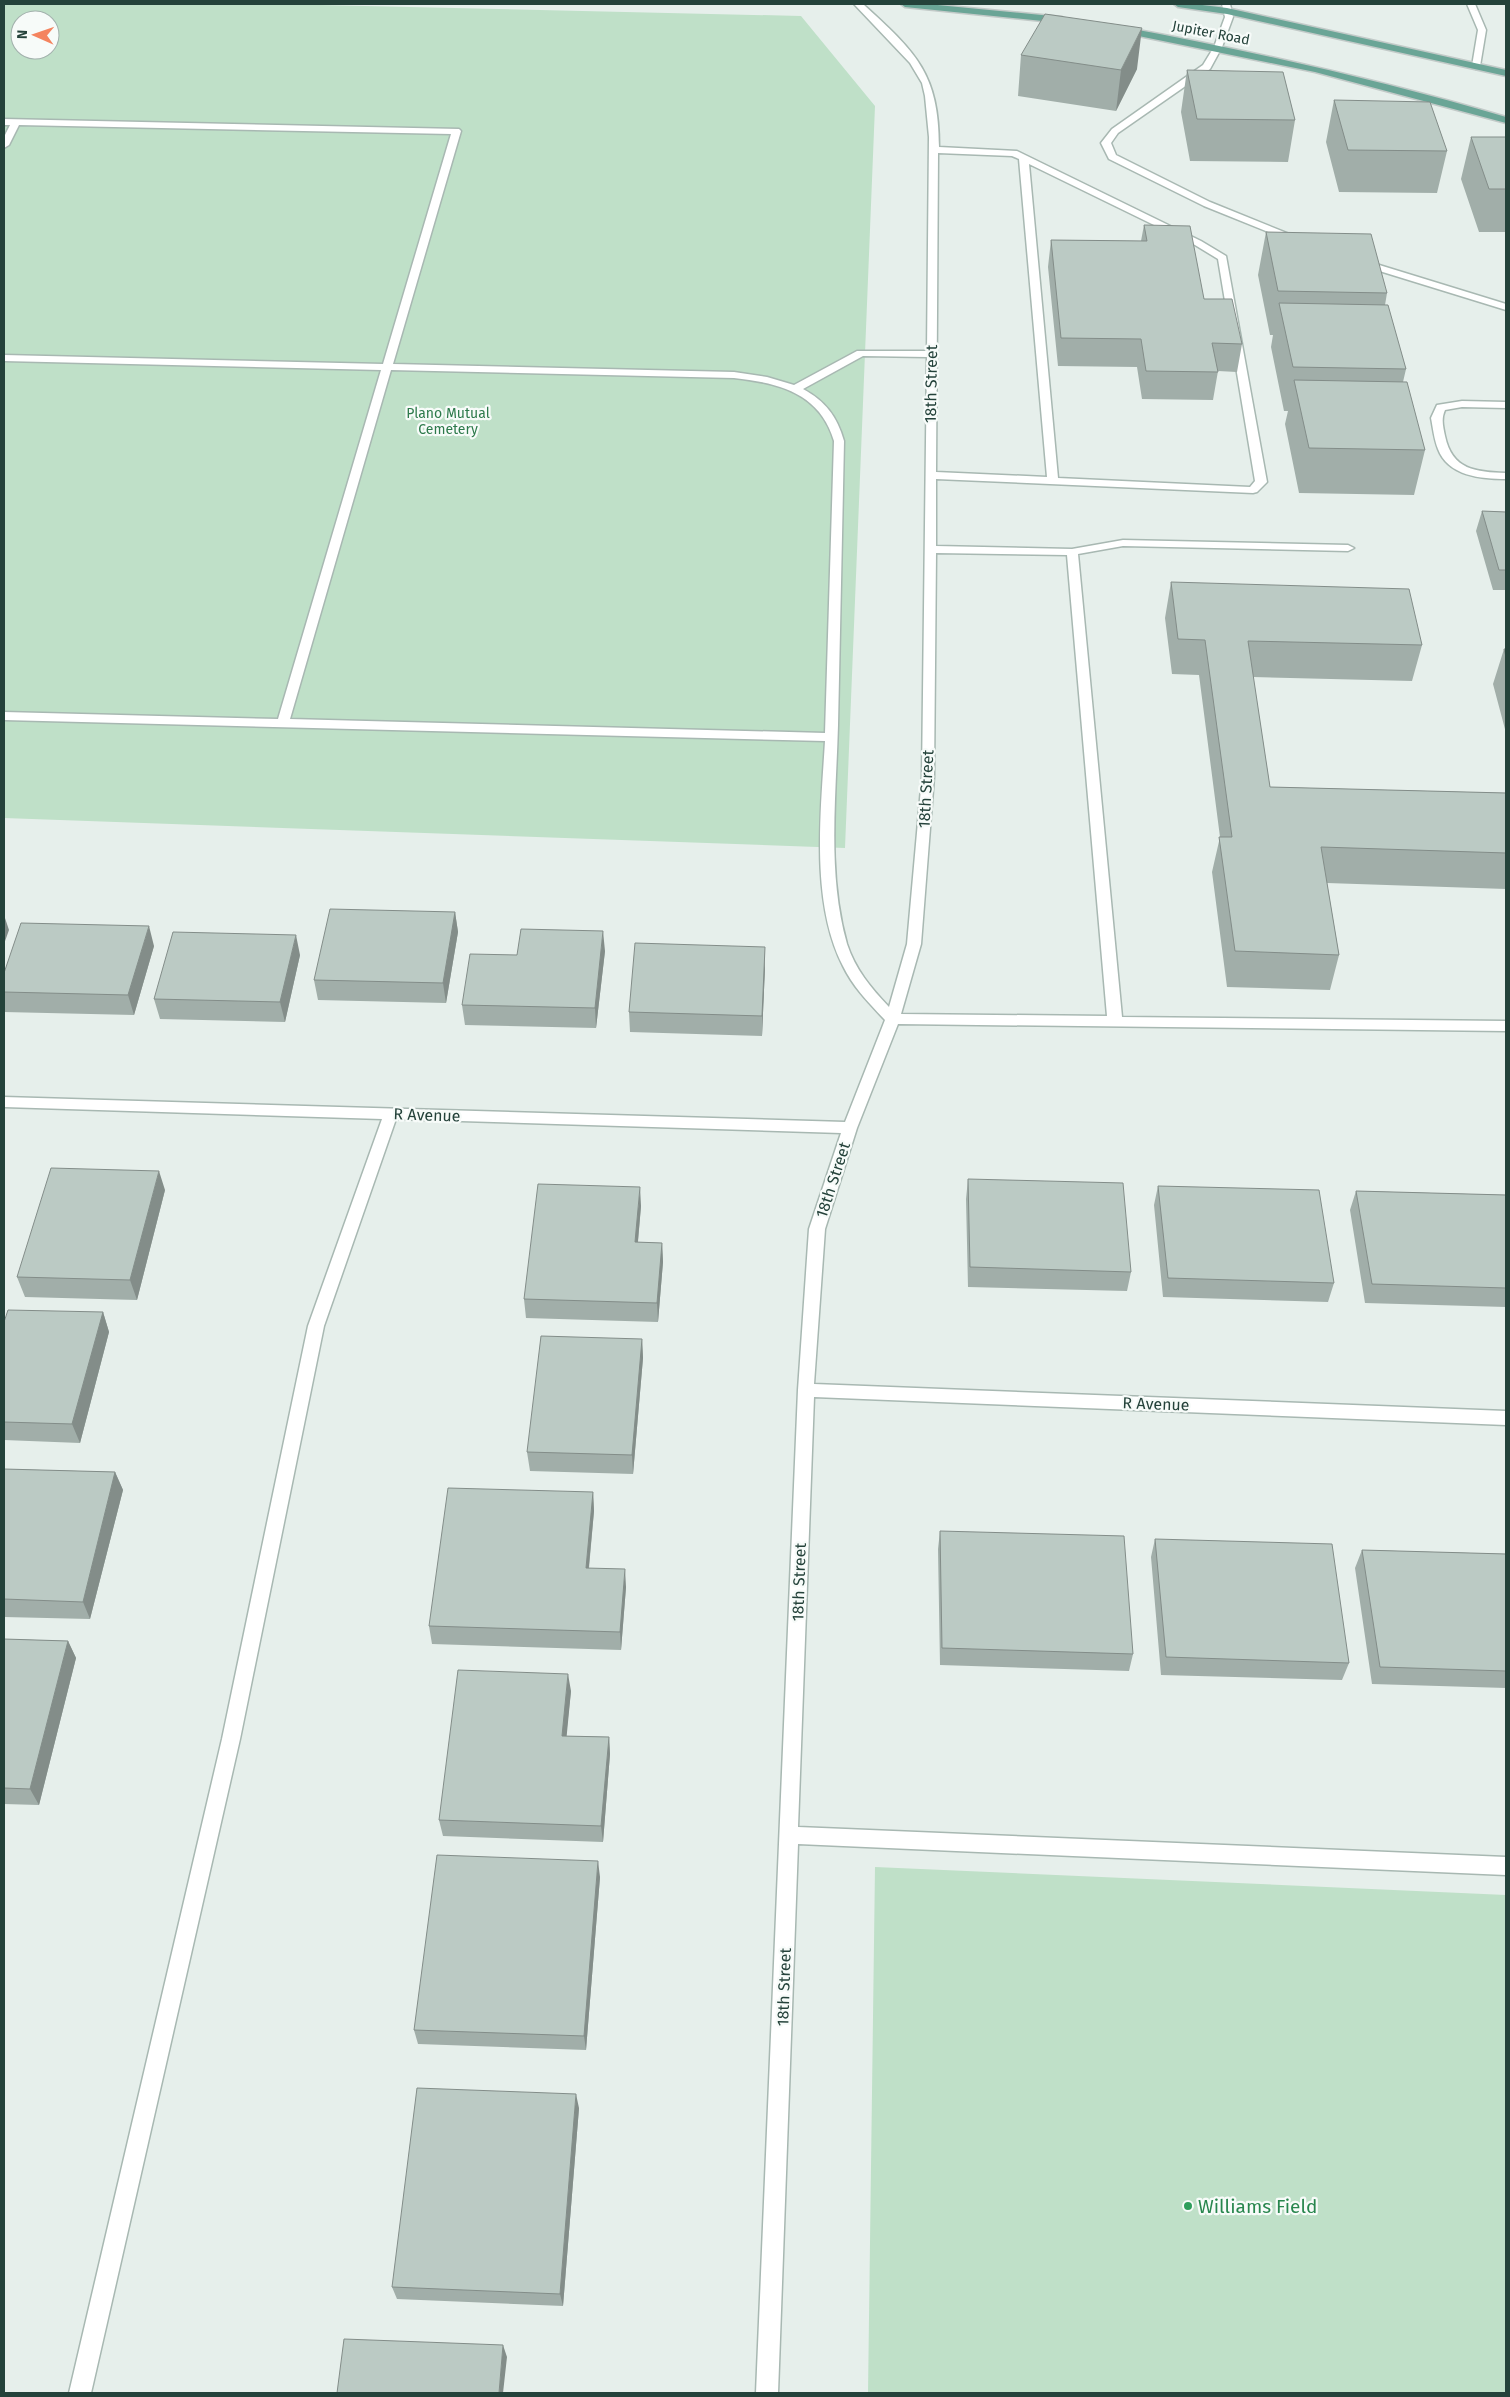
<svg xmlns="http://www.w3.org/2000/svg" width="1510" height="2397" viewBox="0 0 1510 2397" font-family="'Fira Sans',sans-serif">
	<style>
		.green { fill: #bfe0c8; fill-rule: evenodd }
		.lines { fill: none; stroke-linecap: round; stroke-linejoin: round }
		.minor-casing { stroke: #a8b8b2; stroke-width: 3 }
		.major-casing { stroke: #c2cac8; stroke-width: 3 }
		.minor { fill: #fff; fill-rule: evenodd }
		.major { fill: #6aa596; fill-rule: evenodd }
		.wall { fill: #a1aea9 }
		.shaded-wall { fill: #838d89 }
		.building { fill: #bbcac4; stroke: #838d89 }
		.leisure-dot { fill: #2e9e5b; stroke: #f7fbf9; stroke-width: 2 }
		.labels { text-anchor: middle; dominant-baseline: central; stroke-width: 4.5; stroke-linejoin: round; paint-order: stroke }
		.far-street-label { font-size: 14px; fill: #24423a; stroke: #f7fbf9 }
		.far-park-label { font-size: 14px; fill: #2d7a4b; stroke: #f7fbf9 }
		.street-label { font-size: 16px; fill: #24423a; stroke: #f7fbf9 }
		.near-leisure-label { font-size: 19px; fill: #27864d; stroke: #f7fbf9; text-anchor: start }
	</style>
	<rect width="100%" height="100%" fill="#e6efeb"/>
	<path class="green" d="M 4,4 L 275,4 L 801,16 L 875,106 L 845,848 L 4,818 ZM 20,20 L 50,20 L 50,50 L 20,50 Z
		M 875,1867 L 1506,1895 L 1506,2393 L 868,2393 Z"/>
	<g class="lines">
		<defs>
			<path id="minor" d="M 854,4 L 863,4 C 915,52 939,72 939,147 L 1017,151 L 1201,241 L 1226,256 L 1267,482 L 1257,492 L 1253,493 L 936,479 L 936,546 L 1072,549 L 1123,540 L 1348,545 L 1354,548 L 1348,551 L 1123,546 L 1078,554 L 1122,1017 L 1506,1021 L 1506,1031 L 898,1024 L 857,1128 L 825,1229 L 814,1384 L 1506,1411 L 1506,1425 L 814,1397 L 798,1827 L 1506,1857 L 1506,1875 L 798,1844 L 778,2393 L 756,2393 L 798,1390 L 809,1229 L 841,1133 L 396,1119 L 324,1326 L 240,1739 L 91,2393 L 69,2393 L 222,1739 L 308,1326 L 382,1119 L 4,1107 L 4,1097 L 845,1122 L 885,1020 C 869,1003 853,987 843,966 C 810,902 821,810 825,741 L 4,720 L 4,712 L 278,719 L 381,370 L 4,361 L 4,355 L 383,364 L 451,134 L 19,125 L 9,145 L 4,148 L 4,137 L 10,125 L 4,125 L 4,119 L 459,129 L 461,131 L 393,364 L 734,372 L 767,377 L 794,385 L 857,351 L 927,351 L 929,137 L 925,96 L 922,83 L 910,63 ZM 938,153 L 1012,156 L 1019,159 L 1047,477 L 936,472 ZM 1029,164 L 1195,245 L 1218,259 L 1255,481 L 1250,487 L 1058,478 ZM 863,356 L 927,357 L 922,777 L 907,944 L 889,1007 C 871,988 855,969 847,944 C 827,873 836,799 838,725 C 840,631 842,536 844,441 C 837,416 825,401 803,389 ZM 391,370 L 734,378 C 779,383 820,393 834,441 L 825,733 L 290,719 ZM 936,553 L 1067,555 L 1107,1016 L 901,1014 L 921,944 L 934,777 Z
				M 1222,4 L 1230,4 L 1233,17 L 1222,47 L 1210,69 L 1118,133 L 1111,143 L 1116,155 L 1210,202 L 1299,238 L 1299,242 L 1293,242 L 1204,206 L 1109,159 L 1101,143 L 1112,129 L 1203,65 L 1214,47 L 1225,17 Z
				M 1467,4 L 1475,4 L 1486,30 L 1480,66 L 1476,69 L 1472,66 L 1478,30 Z
				M 1363,260 L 1506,304 L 1506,310 L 1360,265 L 1358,263 Z
				M 1462,401 L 1506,402 L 1506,408 L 1462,407 L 1445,410 C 1441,419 1443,426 1445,436 C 1452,470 1476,472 1506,473 L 1506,479 C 1481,479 1448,476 1438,449 C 1434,439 1433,428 1431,418 L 1437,405 Z"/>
			<path id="major" d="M 901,4 L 927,4 L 1062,17 L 1066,20 L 1062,23 L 905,7 Z
				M 1174,4 L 1194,4 L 1227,8 L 1506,70 L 1506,76 L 1227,14 L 1178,7 Z
				M 1122,27 C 1252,51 1380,80 1506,117 L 1506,123 L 1315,72 L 1119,32 L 1118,30 Z"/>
		</defs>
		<use href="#minor" class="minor-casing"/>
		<use href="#major" class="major-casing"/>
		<use href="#minor" class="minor"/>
		<use href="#major" class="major"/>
	</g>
	<path class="wall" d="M 1021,55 L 1137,69 L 1116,111 L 1018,96 Z
		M 1187,70 L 1295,120 L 1288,162 L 1190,161 L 1181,112 Z
		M 1334,100 L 1447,151 L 1437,193 L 1339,192 L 1326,142 Z
		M 1471,137 L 1506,137 L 1506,232 L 1479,232 L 1461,179 Z
		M 1144,225 L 1204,299 L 1242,344 L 1237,372 L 1218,371 L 1213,400 L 1142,399 L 1137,367 L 1058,366 L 1048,267 L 1051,240 L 1141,241 Z
		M 1266,232 L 1387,293 L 1385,305 L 1406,369 L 1403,382 L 1425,450 L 1414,495 L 1299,493 L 1285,424 L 1288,411 L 1284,411 L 1271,347 L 1273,335 L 1270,335 L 1258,275 Z
		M 1482,511 L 1506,512 L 1506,590 L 1493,590 L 1476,531 Z
		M 1171,582 L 1422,645 L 1412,681 L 1253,677 L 1270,787 L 1506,793 L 1506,889 L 1327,883 L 1339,955 L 1330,990 L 1227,987 L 1212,872 L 1220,837 L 1199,675 L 1172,674 L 1165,618 Z
		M 1504,649 L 1506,649 L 1506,733 L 1493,684 Z
		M 455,912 L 458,932 L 446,1003 L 318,1000 L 314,980 Z
		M 154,946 L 134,1015 L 4,1012 L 4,973 Z
		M 605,951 L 596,1028 L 465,1025 L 462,1005 L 517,955 Z
		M 300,955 L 285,1022 L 160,1019 L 154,999 Z
		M 765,967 L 762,1036 L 630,1032 L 629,1012 Z
		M 968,1179 L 1131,1272 L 1127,1291 L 968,1287 L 966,1199 Z
		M 1158,1186 L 1334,1283 L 1328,1302 L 1163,1297 L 1154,1205 Z
		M 165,1190 L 137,1300 L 25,1297 L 17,1277 Z
		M 1356,1191 L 1506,1195 L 1506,1307 L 1365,1303 L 1350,1210 Z
		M 641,1206 L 638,1242 L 662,1243 L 663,1262 L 658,1322 L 526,1318 L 524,1299 Z
		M 103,1312 L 109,1332 L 80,1443 L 4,1440 L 4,1322 Z
		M 642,1339 L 643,1358 L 633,1474 L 530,1471 L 527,1452 Z
		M 4,1469 L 115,1472 L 123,1490 L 90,1619 L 4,1617 Z
		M 593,1492 L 594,1511 L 589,1568 L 626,1587 L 621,1650 L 432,1644 L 429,1626 Z
		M 940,1531 L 1133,1654 L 1129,1671 L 940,1665 L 938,1549 Z
		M 1155,1539 L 1349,1663 L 1342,1680 L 1161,1675 L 1151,1557 Z
		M 1362,1550 L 1506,1554 L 1506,1688 L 1372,1684 L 1355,1568 Z
		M 4,1639 L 68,1641 L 76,1658 L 39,1805 L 4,1804 Z
		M 571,1691 L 566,1736 L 609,1737 L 610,1754 L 603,1842 L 443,1836 L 439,1820 Z
		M 600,1877 L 586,2050 L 418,2044 L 414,2030 Z
		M 579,2108 L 563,2306 L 397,2299 L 392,2287 Z"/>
	<path class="shaded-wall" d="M 1142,28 L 1137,69 L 1116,111 L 1121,70 Z
		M 455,912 L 458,932 L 446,1003 L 443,983 Z
		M 4,915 L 9,930 L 4,944 Z
		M 149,926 L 154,946 L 134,1015 L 128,995 Z
		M 603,931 L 605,951 L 596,1028 L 595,1008 Z
		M 296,935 L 300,955 L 285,1022 L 280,1002 Z
		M 765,947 L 765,967 L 762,1036 L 762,1016 Z
		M 159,1171 L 165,1190 L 137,1300 L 130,1280 Z
		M 640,1187 L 641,1206 L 636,1262 L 635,1242 Z
		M 662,1243 L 663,1262 L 658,1322 L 657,1303 Z
		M 103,1312 L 109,1332 L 80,1443 L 72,1424 Z
		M 642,1339 L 643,1358 L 633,1474 L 632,1455 Z
		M 115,1472 L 123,1490 L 90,1619 L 83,1602 Z
		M 593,1492 L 594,1511 L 587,1586 L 586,1568 Z
		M 625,1569 L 626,1587 L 621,1650 L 620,1632 Z
		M 68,1641 L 76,1658 L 39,1805 L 30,1789 Z
		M 568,1674 L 571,1691 L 565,1753 L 562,1736 Z
		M 609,1737 L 610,1754 L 603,1842 L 601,1826 Z
		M 598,1861 L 600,1877 L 586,2050 L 584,2036 Z
		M 576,2094 L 579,2108 L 563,2306 L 560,2294 Z
		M 503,2345 L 507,2357 L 503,2393 L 499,2393 Z"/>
	<path class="building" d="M 1045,14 L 1142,28 L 1121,70 L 1021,55 Z
		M 1187,70 L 1283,72 L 1295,120 L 1197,119 Z
		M 1334,100 L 1430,102 L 1447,151 L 1348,150 Z
		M 1471,137 L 1506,137 L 1506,189 L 1489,189 Z
		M 1144,225 L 1190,226 L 1204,299 L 1232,299 L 1242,344 L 1212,343 L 1218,372 L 1146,371 L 1141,339 L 1061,338 L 1051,240 L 1147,241 Z
		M 1266,232 L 1371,234 L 1387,293 L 1278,291 Z
		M 1279,303 L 1388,305 L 1406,369 L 1293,367 Z
		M 1294,380 L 1407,382 L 1425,450 L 1309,448 Z
		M 1482,511 L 1506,512 L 1506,570 L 1499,570 Z
		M 1171,582 L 1409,589 L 1422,645 L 1248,641 L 1270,787 L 1506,793 L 1506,853 L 1321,847 L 1339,955 L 1235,951 L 1219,837 L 1232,837 L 1205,640 L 1178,639 Z
		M 1504,649 L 1506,649 L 1506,657 Z
		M 330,909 L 455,912 L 443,983 L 314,980 Z
		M 21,923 L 149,926 L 128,995 L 4,992 L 4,973 Z
		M 521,929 L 603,931 L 595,1008 L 462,1005 L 470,954 L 517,955 Z
		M 173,932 L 296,935 L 280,1002 L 154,999 Z
		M 635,943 L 765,947 L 762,1016 L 629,1012 Z
		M 51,1168 L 159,1171 L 130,1280 L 17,1277 Z
		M 968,1179 L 1123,1183 L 1131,1272 L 970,1267 Z
		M 538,1184 L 640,1187 L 635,1242 L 662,1243 L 657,1303 L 524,1299 Z
		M 1158,1186 L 1319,1190 L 1334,1283 L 1168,1278 Z
		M 1356,1191 L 1506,1195 L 1506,1288 L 1372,1284 Z
		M 8,1310 L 103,1312 L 72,1424 L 4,1422 L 4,1322 Z
		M 541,1336 L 642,1339 L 632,1455 L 527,1452 Z
		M 4,1469 L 115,1472 L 83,1602 L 4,1599 Z
		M 448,1488 L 593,1492 L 586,1568 L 625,1569 L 620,1632 L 429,1626 Z
		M 940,1531 L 1124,1536 L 1133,1654 L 942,1648 Z
		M 1155,1539 L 1332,1544 L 1349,1663 L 1166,1657 Z
		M 1362,1550 L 1506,1554 L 1506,1671 L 1380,1667 Z
		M 4,1639 L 68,1641 L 30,1789 L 4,1788 Z
		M 458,1670 L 568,1674 L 562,1736 L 609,1737 L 601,1826 L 439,1820 Z
		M 437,1855 L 598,1861 L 584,2036 L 414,2030 Z
		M 417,2088 L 576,2094 L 560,2294 L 392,2287 Z
		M 344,2339 L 503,2345 L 499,2393 L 337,2393 Z"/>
	<circle class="leisure-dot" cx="1188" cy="2206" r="5"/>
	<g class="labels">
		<g class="far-street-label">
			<text transform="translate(1211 33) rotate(11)">Jupiter Road</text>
		</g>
		<g class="far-park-label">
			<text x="448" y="413">Plano Mutual<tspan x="448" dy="16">Cemetery</tspan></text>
		</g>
		<g class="street-label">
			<text transform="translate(931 384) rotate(-89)">18th Street</text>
			<text transform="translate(926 789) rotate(-87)">18th Street</text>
			<text transform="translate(427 1115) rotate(2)">R Avenue</text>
			<text transform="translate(833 1180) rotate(-72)">18th Street</text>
			<text transform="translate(1156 1404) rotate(2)">R Avenue</text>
			<text transform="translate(799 1582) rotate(-88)">18th Street</text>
			<text transform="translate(784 1987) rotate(-88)">18th Street</text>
		</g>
		<g class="near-leisure-label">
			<text x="1198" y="2206">Williams Field</text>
		</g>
	</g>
	<rect width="1510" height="2397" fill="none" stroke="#24423a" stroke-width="10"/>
	<g transform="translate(35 35) rotate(272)"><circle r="24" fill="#f7fbf9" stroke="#a3b1ad"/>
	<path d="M0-4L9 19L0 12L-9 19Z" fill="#f4845f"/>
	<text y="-8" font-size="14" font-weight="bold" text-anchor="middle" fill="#24423a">N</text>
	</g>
</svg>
